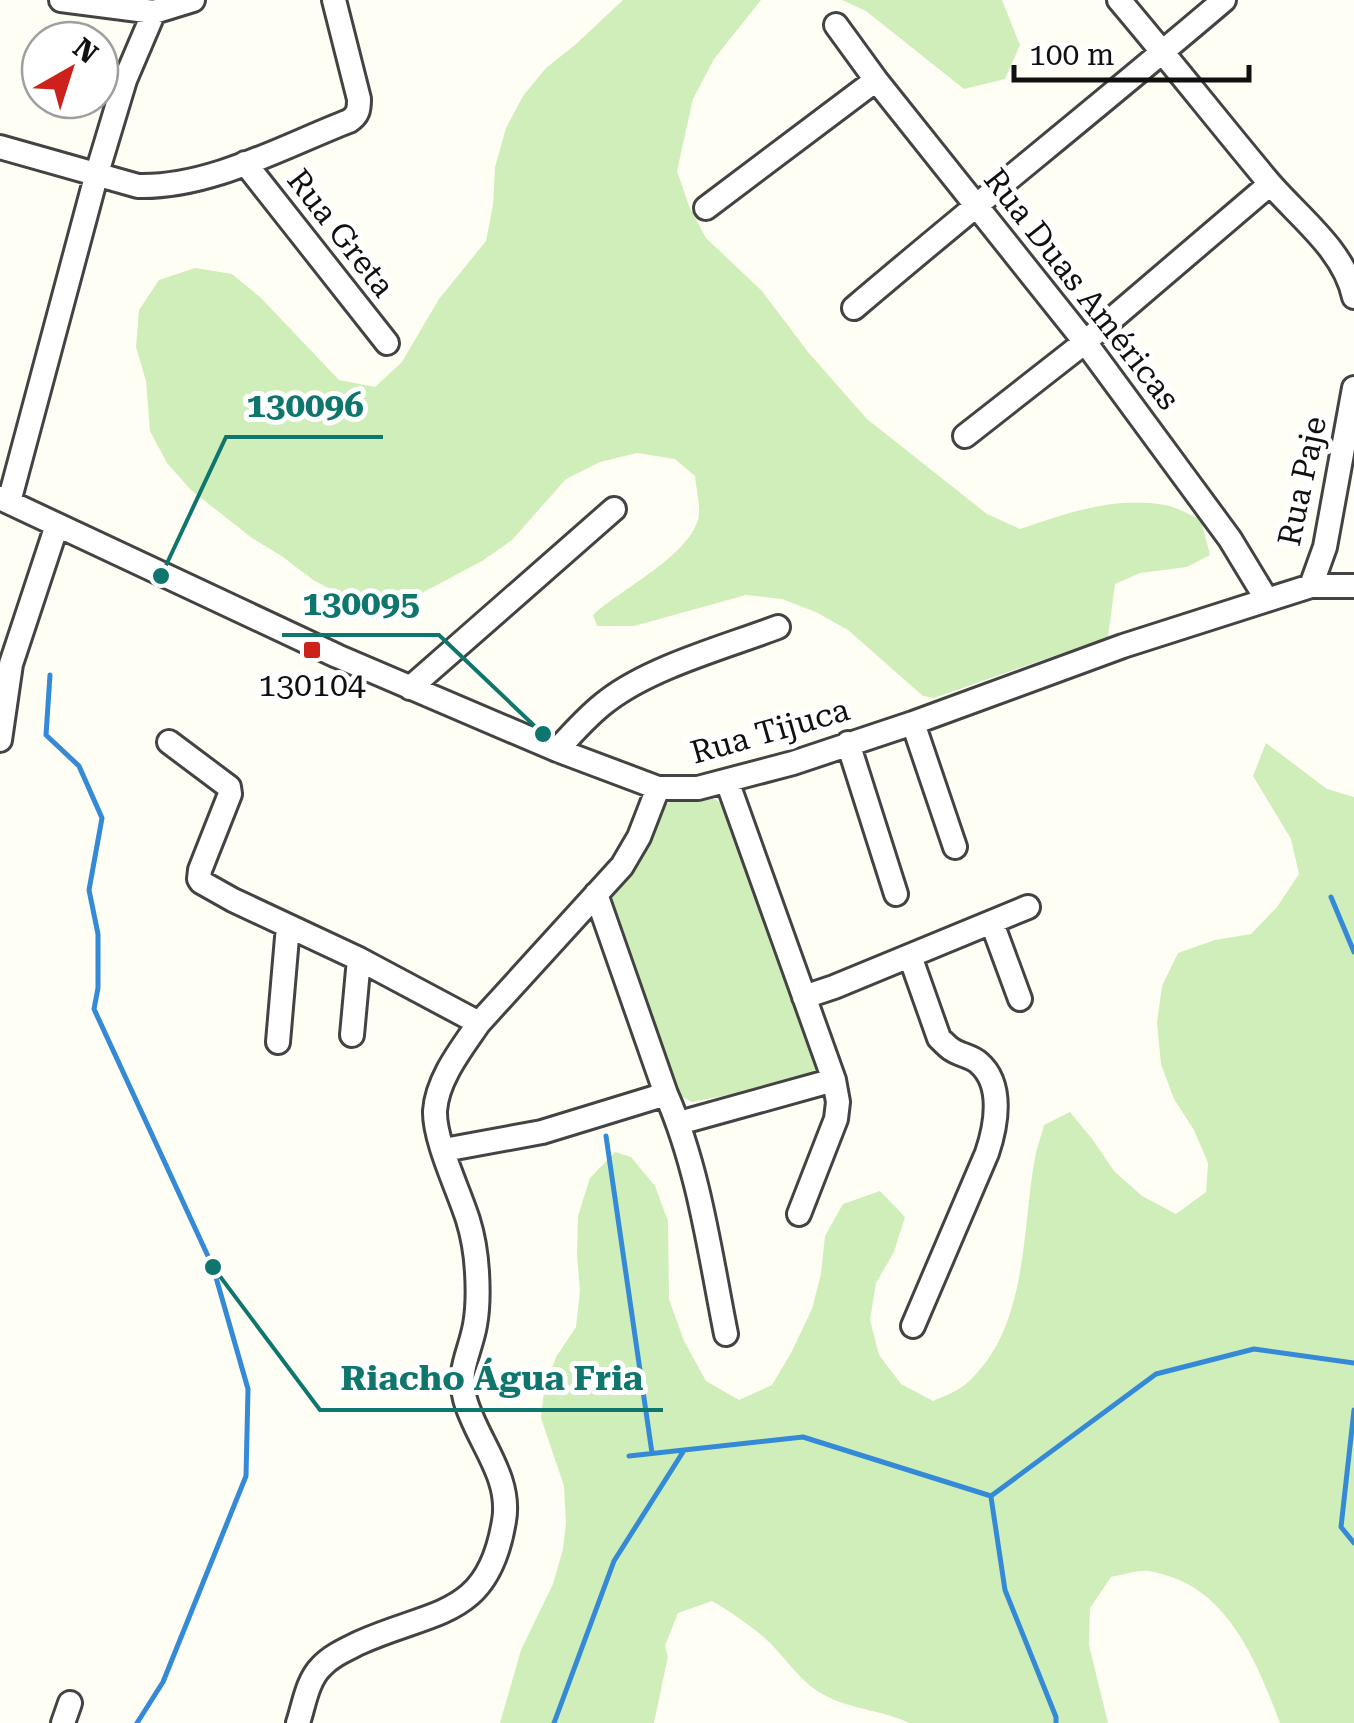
<svg xmlns="http://www.w3.org/2000/svg" width="1354" height="1723" viewBox="0 0 1354 1723" font-family="'Roboto Serif',serif">
	<style>
		.green { fill: #d0eeb9 }
		.lines { fill: none; stroke-linecap: round; stroke-linejoin: round }
		.stream { stroke: #358ad8; stroke-width: 5 }
		.minor-casing { stroke: #434343; stroke-width: 28 }
		.minor { stroke: #fff; stroke-width: 22 }
		.poi-dot { fill: #cd211c; stroke: #fff; stroke-width: 4 }
		.labels { text-anchor: middle; dominant-baseline: central; stroke-width: 10; stroke-linejoin: round; paint-order: stroke }
		.street-label { font-size: 32px; fill: #101010; stroke: #fff }
		.poi-label { font-size: 32px; fill: #101010; stroke: #fff }
		.leader { fill: none; stroke: #0f766e; stroke-width: 4 }
		.callout-dot { fill: #0f766e; stroke: #fff; stroke-width: 4 }
		.callout-label { font-size: 35px; text-anchor: middle; font-weight: bold; fill: #0f766e; stroke: #fff; stroke-width: 10; stroke-linejoin: round; paint-order: stroke }
	</style>
	<rect width="100%" height="100%" fill="#fffef4"/>
	<path class="green" d="M 623,0 L 761,0 L 714,59 L 693,99 L 677,171 L 689,206 L 706,238 L 762,291 L 808,352 L 867,419 L 987,514 L 1020,529 C 1067,513 1115,496 1165,505 C 1177,507 1190,515 1201,520 L 1210,555 L 1187,567 L 1140,573 L 1115,584 L 1108,637 L 934,698 L 923,696 L 848,630 L 816,612 L 782,599 L 746,595 L 634,626 L 597,626 L 593,615 C 622,588 693,554 699,515 C 700,503 696,488 695,476 L 675,459 L 637,453 L 600,462 L 566,479 L 512,540 L 482,561 L 418,595 L 383,604 L 345,597 L 313,580 L 283,557 L 252,538 L 191,490 L 167,463 L 150,431 L 146,381 L 136,347 L 139,310 L 159,280 L 195,268 L 232,274 L 261,298 L 339,380 L 375,387 L 402,362 L 439,299 L 486,241 L 493,205 L 495,167 L 506,128 L 523,96 L 546,68 L 575,45 Z
		M 842,0 L 1002,0 L 1020,45 L 1005,79 L 964,89 L 866,11 Z
		M 1266,743 L 1327,789 L 1354,797 L 1354,1723 L 1280,1723 C 1258,1665 1230,1593 1165,1575 C 1163,1574 1151,1571 1149,1571 C 1137,1570 1123,1575 1111,1577 L 1090,1608 L 1089,1645 L 1108,1723 L 909,1723 C 883,1710 853,1710 826,1696 C 802,1684 788,1661 769,1642 C 752,1626 732,1613 712,1601 L 678,1613 L 665,1646 L 668,1656 L 654,1723 L 500,1723 L 521,1650 L 553,1584 L 563,1549 L 566,1523 L 564,1486 L 541,1418 L 544,1391 L 556,1357 L 576,1327 L 580,1291 L 577,1255 L 578,1216 L 590,1178 L 615,1152 L 631,1157 L 655,1186 L 668,1221 L 669,1299 L 684,1341 L 706,1381 L 739,1400 L 772,1385 L 791,1353 L 812,1309 L 821,1274 L 825,1236 L 843,1204 L 880,1191 L 905,1217 L 894,1252 L 876,1283 L 870,1320 L 879,1355 L 901,1384 L 933,1401 C 944,1396 958,1391 967,1383 C 1027,1330 1022,1235 1034,1163 C 1036,1150 1041,1137 1044,1125 L 1070,1112 L 1093,1140 L 1114,1171 L 1142,1196 L 1176,1214 L 1206,1192 L 1208,1163 L 1194,1130 L 1174,1099 L 1161,1064 L 1157,1023 L 1162,986 L 1178,953 L 1215,940 L 1251,934 L 1277,907 L 1299,874 L 1291,839 L 1253,776 Z
		M 712,797 L 730,810 L 821,1066 L 812,1077 L 806,1080 L 692,1102 L 682,1097 L 677,1088 L 608,907 L 607,896 L 661,807 L 672,801 Z"/>
	<g class="lines">
		<path class="stream" d="M 50,675 L 46,735 L 79,766 L 102,818 L 89,890 L 98,934 L 98,988 L 94,1009 L 213,1267 L 248,1389 L 246,1476 L 163,1682 L 137,1723
			M 1331,897 L 1354,952
			M 606,1136 L 652,1453
			M 1354,1410 L 1341,1527 L 1354,1543
			M 629,1456 L 803,1437 L 991,1496 L 1156,1374 L 1254,1349 L 1354,1363
			M 991,1497 L 1005,1590 L 1056,1717 L 1056,1723
			M 554,1723 L 614,1561 L 683,1452"/>
		<defs>
			<path id="minor" d="M 61,0 L 154,12 L 193,0
				M 1119,0 C 1169,59 1217,120 1267,180 C 1297,216 1344,249 1354,297
				M 836,25 L 876,80 L 1085,342 L 1230,539 L 1267,600
				M 0,147 L 138,186 C 210,188 284,146 349,121 C 358,115 359,110 359,99 L 334,0
				M 245,163 L 387,343
				M 706,208 L 876,80
				M 854,308 C 976,204 1102,104 1224,0
				M 965,436 L 1085,342 L 1270,184
				M 0,498 L 337,656 L 557,750 L 658,788 L 698,788 L 793,763 L 913,723 L 1123,646 L 1267,600 L 1311,586 L 1354,586
				M 9,502 L 97,173 L 125,80 L 154,12
				M 1311,586 L 1325,547 L 1354,388
				M 410,688 L 614,509
				M 913,723 L 955,847
				M 0,740 L 11,664 L 57,525
				M 169,742 L 229,787 L 230,794 L 200,870 L 199,879 L 201,882 L 233,900 L 359,959 L 479,1023
				M 848,743 L 896,894
				M 557,750 C 573,733 588,715 607,701 C 651,667 725,647 778,627
				M 727,781 L 834,1080 L 838,1102 L 836,1119 L 799,1214
				M 596,894 L 666,1094 C 699,1169 710,1254 726,1334
				M 992,923 L 1020,999
				M 910,956 L 939,1038 C 942,1041 948,1047 951,1049 C 959,1055 972,1056 979,1063 C 1004,1085 996,1126 987,1153 L 913,1326
				M 804,997 L 834,987 L 1028,907
				M 352,1035 L 359,959
				M 278,1042 L 288,926
				M 679,1123 L 834,1080
				M 444,1150 L 542,1132 L 666,1094
				M 63,1723 L 70,1703
				M 298,1723 C 304,1705 307,1681 321,1667 C 331,1656 345,1650 359,1643 C 434,1609 488,1619 504,1521 C 512,1476 476,1440 465,1399 C 457,1370 470,1353 475,1325 C 478,1309 478,1289 477,1272 C 476,1255 473,1236 468,1220 C 459,1191 434,1140 435,1111 C 437,1079 462,1048 479,1023 L 622,866 L 639,837 L 658,788"/>
		</defs>
		<use href="#minor" class="minor-casing"/>
		<use href="#minor" class="minor"/>
	</g>
	<rect class="poi-dot" x="302" y="640" width="20" height="20" rx="5"/>
	<g class="labels">
		<g class="street-label">
			<text transform="translate(341 233) rotate(52)">Rua Greta</text>
			<text transform="translate(1082 289) rotate(52)">Rua Duas Américas</text>
			<text transform="translate(1302 481) rotate(-78)">Rua Paje</text>
			<text transform="translate(770 731) rotate(-16)">Rua Tijuca</text>
		</g>
		<g class="poi-label">
			<text x="312" y="685">130104</text>
		</g>
	</g>
	<path class="leader" d="M161 576L226 437H383M543 734L439 635H282M213 1267L320 1410H663"/>
	<g class="callout-dot">
		<circle cx="161" cy="576" r="10"/>
		<circle cx="543" cy="734" r="10"/>
		<circle cx="213" cy="1267" r="10"/>
	</g>
	<g class="callout-label">
		<text x="305" y="417">130096</text>
		<text x="361" y="615">130095</text>
		<text x="492" y="1390">Riacho Água Fria</text>
	</g>
	<g transform="translate(70 70) rotate(39)"><circle r="48" fill="#ffffff" stroke="#9f9f9f" stroke-width="2.5"/>
	<path d="M0-8L18 38L0 25L-18 38Z" fill="#cd211c"/>
	<text y="-15" font-size="28" font-weight="bold" text-anchor="middle" fill="#101010">N</text>
	</g>
	<path d="M1014 65v15h235v-15" fill="none" stroke="#101010" stroke-width="5"/>
	<text x="1029" y="65" font-size="30" fill="#101010" stroke="#ffffff" stroke-width="8" paint-order="stroke">100 m</text>
</svg>
